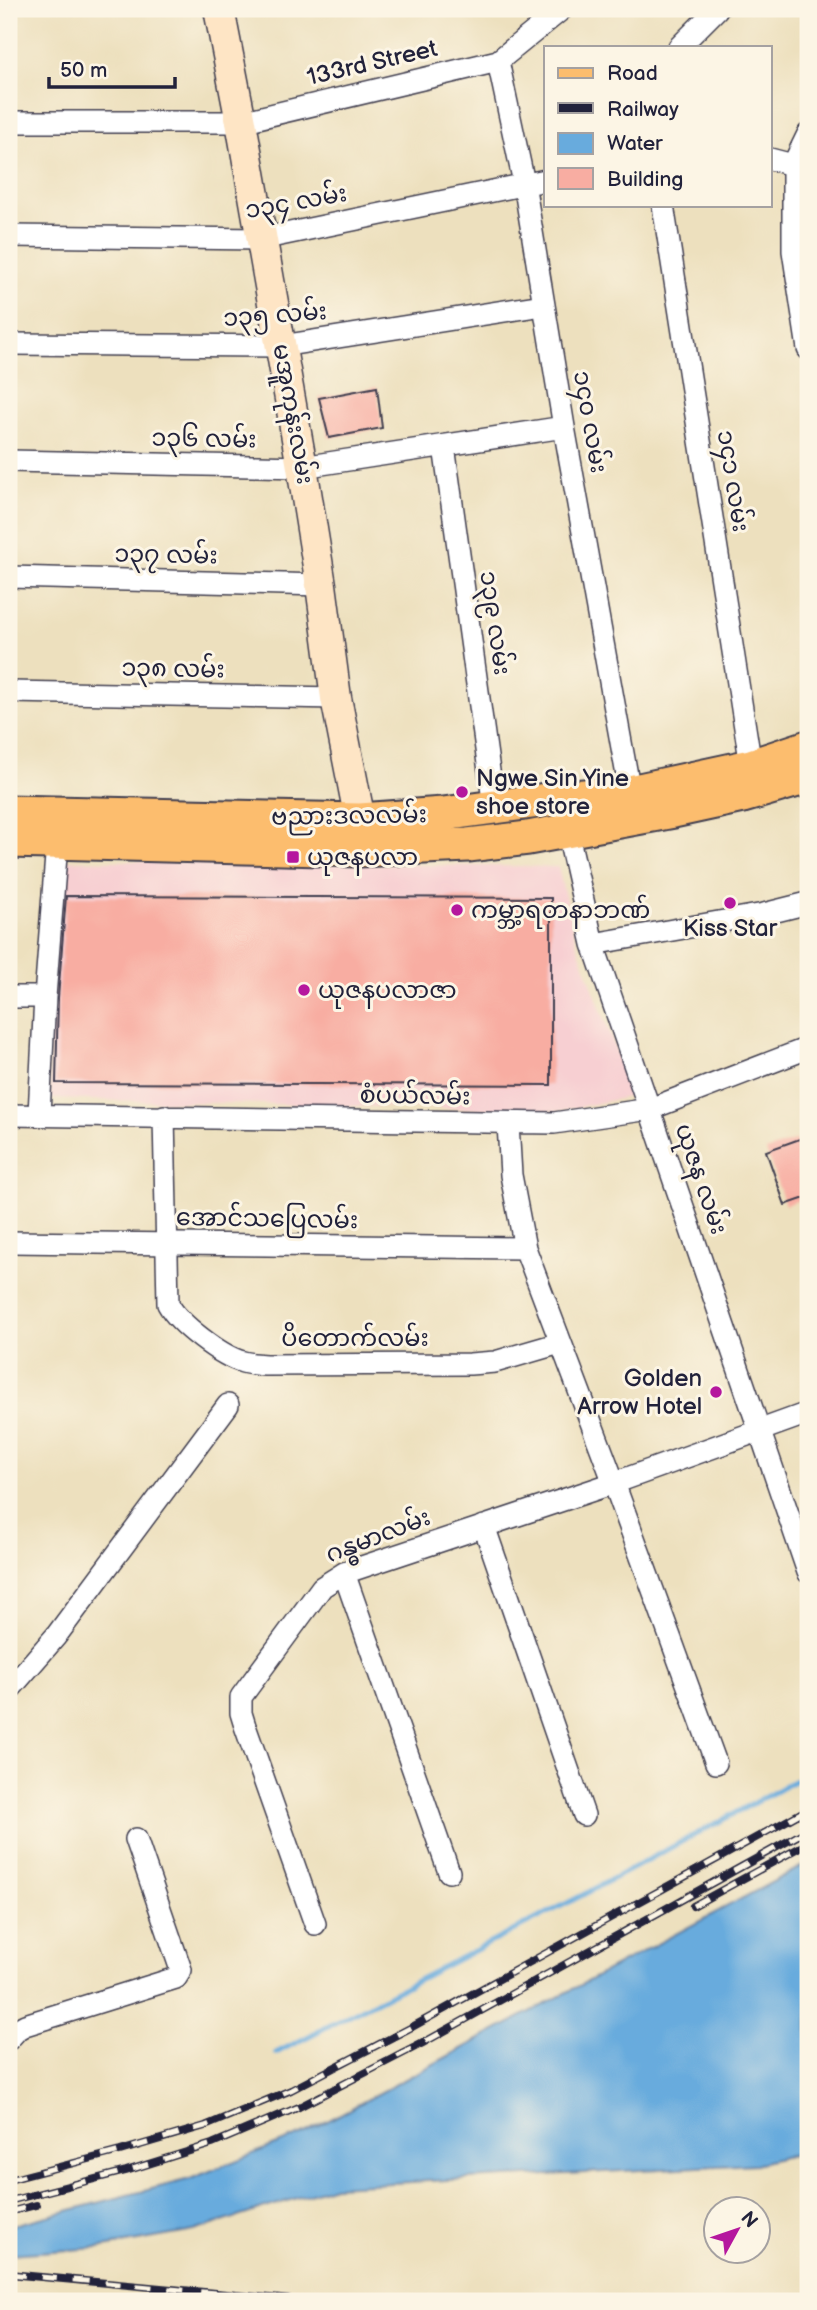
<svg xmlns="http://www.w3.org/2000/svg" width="817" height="2310" viewBox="0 0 817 2310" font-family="'Balsamiq Sans','Noto Sans Myanmar',sans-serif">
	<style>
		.built { fill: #f7cfd2 }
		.water { fill: #68abdd; stroke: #45668c; stroke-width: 2 }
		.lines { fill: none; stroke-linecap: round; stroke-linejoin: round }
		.stream { stroke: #68abdd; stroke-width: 5 }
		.building { fill: #f8ada2 }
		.street-casing { stroke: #403e4f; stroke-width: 24 }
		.secondary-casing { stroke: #403e4f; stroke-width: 33 }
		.primary-casing { stroke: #403e4f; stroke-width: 37 }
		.street { stroke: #fff; stroke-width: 21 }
		.secondary { stroke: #fee5c5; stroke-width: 30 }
		.primary { stroke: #fcbd6e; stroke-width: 33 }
		.rail-casing { stroke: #22223b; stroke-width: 8 }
		.rail { stroke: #fcf5e5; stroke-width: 5; stroke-dasharray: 16; stroke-linecap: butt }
		.poi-dot { fill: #b5179e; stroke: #fcf5e5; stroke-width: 2.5 }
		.labels { text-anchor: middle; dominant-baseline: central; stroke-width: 6; stroke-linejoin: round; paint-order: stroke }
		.street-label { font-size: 24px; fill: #22223b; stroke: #fcf5e5 }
		.poi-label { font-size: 24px; fill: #22223b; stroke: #fcf5e5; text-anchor: start }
	</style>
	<rect width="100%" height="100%" fill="#fcf5e5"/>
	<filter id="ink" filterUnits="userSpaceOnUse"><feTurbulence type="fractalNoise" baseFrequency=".0143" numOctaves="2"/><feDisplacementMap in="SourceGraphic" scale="14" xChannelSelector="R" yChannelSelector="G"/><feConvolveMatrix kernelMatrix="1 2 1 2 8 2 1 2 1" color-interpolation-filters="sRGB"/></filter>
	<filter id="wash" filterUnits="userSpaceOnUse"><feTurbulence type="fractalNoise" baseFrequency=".00686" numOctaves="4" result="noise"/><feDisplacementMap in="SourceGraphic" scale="28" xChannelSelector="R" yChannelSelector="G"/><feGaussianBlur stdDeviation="1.57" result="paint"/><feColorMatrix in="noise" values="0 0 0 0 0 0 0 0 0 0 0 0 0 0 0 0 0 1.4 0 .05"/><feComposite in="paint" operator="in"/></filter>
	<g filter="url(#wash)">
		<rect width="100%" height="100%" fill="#ede0be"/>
		<path class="built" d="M 49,860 L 558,867 L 576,942 L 633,1096 L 560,1111 L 50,1099 Z"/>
		<path class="water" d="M 808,1863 L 808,2151 L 756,2164 L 334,2186 L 194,2231 L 98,2248 L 9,2254 L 9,2226 L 190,2179 L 305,2133 Z"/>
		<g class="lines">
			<path class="stream" d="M 276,2053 L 577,1898 L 808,1774"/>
		</g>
		<g id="blocks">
			<path class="building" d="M 377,387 L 382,428 L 329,438 L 319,398 Z
				M 66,896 L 551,898 L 551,1085 L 56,1083 L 58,998 Z
				M 808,1136 L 808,1197 L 785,1205 L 766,1151 Z"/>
		</g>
	</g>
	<g filter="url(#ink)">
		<use href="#blocks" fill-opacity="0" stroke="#403e4f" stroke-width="2"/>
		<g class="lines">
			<defs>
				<path id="street" d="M 679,47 L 717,9
					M 498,61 L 524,183 L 564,427 L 630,792
					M 9,122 L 241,122 L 498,61 L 562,9
					M 808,134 L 793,165 L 793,251 L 808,349
					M 770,159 L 793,165
					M 663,205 L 751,766
					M 9,236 L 261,239 L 546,180
					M 9,344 L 281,346 L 543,305
					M 444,446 L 494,807
					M 9,461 L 302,467 L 564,427
					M 9,577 L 321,585
					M 9,692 L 336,698
					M 565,821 L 593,944 L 808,1572
					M 593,944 L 764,914 L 808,903
					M 9,997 L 45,997
					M 39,1114 L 45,997 L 58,830
					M 9,1115 L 554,1123 L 650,1109 L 808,1048
					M 164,1116 L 168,1304 C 179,1324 221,1356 243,1362 C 250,1364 258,1364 265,1365 L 470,1364 L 495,1362 L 560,1343
					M 508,1124 L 511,1175 L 525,1248 L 614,1483 L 716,1763
					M 9,1242 L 525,1248
					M 484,1526 L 584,1815
					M 344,1573 L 449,1872
					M 9,1690 L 56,1636 L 228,1405
					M 315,1924 L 245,1726 L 241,1713 L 241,1697 L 322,1587 L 344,1573 L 614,1483 L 808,1413
					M 9,2039 L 18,2029 L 25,2025 L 176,1978 L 181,1970 L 136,1839"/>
				<path id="secondary" d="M 219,9 L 241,122 L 302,467 L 321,585 L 336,698 L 360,820"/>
				<path id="primary" d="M 9,812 L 360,820 L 443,814 L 561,798 L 630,792 L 751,766 L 808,747
					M 9,841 L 359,850 L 468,845 L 528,838 L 674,811 L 743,796 L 808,777"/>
			</defs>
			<use href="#street" class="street-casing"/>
			<use href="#secondary" class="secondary-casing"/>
			<use href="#primary" class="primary-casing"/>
			<use href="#street" class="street"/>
			<use href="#secondary" class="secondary"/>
			<use href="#primary" class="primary"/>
			<defs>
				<path id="rail" d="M 693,1906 L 808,1843
					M 9,2180 L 120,2151 L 205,2126 L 291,2090 L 412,2027 L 808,1809
					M 9,2201 L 126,2171 L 212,2144 L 299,2107 L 421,2044 L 808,1830
					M 9,2212 L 36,2205
					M 9,2274 L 302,2301"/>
			</defs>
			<use href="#rail" class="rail-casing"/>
			<use href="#rail" class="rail"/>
		</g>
	</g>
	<g class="poi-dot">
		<circle cx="462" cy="792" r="7"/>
		<rect x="286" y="850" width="14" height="14" rx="3.5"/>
		<circle cx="730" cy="903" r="7"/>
		<circle cx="457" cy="910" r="7"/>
		<circle cx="304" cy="990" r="7"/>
		<circle cx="716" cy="1392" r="7"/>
	</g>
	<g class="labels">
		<g class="street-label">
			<text transform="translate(372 63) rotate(-13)">133rd Street</text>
			<text transform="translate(296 202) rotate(-10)">၁၃၄ လမ်း</text>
			<text transform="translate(275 315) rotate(-4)">၁၃၅ လမ်း</text>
			<text transform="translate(293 414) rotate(80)">မအူကုန်းလမ်း</text>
			<text transform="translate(590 422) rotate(80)">၁၄၀ လမ်း</text>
			<text transform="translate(204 439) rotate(1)">၁၃၆ လမ်း</text>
			<text transform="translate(733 481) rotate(81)">၁၄၁ လမ်း</text>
			<text transform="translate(166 555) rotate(1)">၁၃၇ လမ်း</text>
			<text transform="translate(495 623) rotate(82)">၁၃၉ လမ်း</text>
			<text transform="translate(173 669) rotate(1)">၁၃၈ လမ်း</text>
			<text transform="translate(349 816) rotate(-1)">ဗညားဒလလမ်း</text>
			<text transform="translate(415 1096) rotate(1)">စံပယ်လမ်း</text>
			<text transform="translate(701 1179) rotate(71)">ယုဇန လမ်း</text>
			<text transform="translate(267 1219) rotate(1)">အောင်သပြေလမ်း</text>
			<text x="355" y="1338">ပိတောက်လမ်း</text>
			<text transform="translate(378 1536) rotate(-21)">ဂန္ဓမာလမ်း</text>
		</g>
		<g class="poi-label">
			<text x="476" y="778">Ngwe Sin Yine<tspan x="476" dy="28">shoe store</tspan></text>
			<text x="307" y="857">ယုဇနပလာ</text>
			<text x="471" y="910">ကမ္ဘာ့ရတနာဘဏ်</text>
			<text x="730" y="928" text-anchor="middle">Kiss Star</text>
			<text x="318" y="990">ယုဇနပလာဇာ</text>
			<text x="702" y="1378" text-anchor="end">Golden<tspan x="702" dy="28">Arrow Hotel</tspan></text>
		</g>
	</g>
	<rect width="817" height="2310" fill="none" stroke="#fcf5e5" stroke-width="35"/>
	<rect x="544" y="46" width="228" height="161" fill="#fcf5e5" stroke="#a5a1a1" stroke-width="2"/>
	<rect x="558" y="68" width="35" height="10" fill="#fcbd6e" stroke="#a5a1a1" stroke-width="2"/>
	<text x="607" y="80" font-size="21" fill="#22223b">Road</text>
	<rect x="558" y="103" width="35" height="10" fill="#22223b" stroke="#a5a1a1" stroke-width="2"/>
	<text x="607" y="116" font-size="21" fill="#22223b">Railway</text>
	<rect x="558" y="133" width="35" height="21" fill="#68abdd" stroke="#a5a1a1" stroke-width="2"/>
	<text x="607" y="150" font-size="21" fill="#22223b">Water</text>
	<rect x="558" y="168" width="35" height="21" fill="#f8ada2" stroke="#a5a1a1" stroke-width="2"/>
	<text x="607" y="186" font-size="21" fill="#22223b">Building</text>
	<g transform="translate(737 2230) rotate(50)"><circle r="33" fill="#fcf5e5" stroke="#a5a1a1" stroke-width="2"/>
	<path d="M0-5L12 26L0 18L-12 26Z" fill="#b5179e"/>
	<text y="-10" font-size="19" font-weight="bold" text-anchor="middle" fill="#22223b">N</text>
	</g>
	<path d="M49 77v10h126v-10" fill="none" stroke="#22223b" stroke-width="3.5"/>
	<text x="60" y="77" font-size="21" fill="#22223b" stroke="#fcf5e5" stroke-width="5" paint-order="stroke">50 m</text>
</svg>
